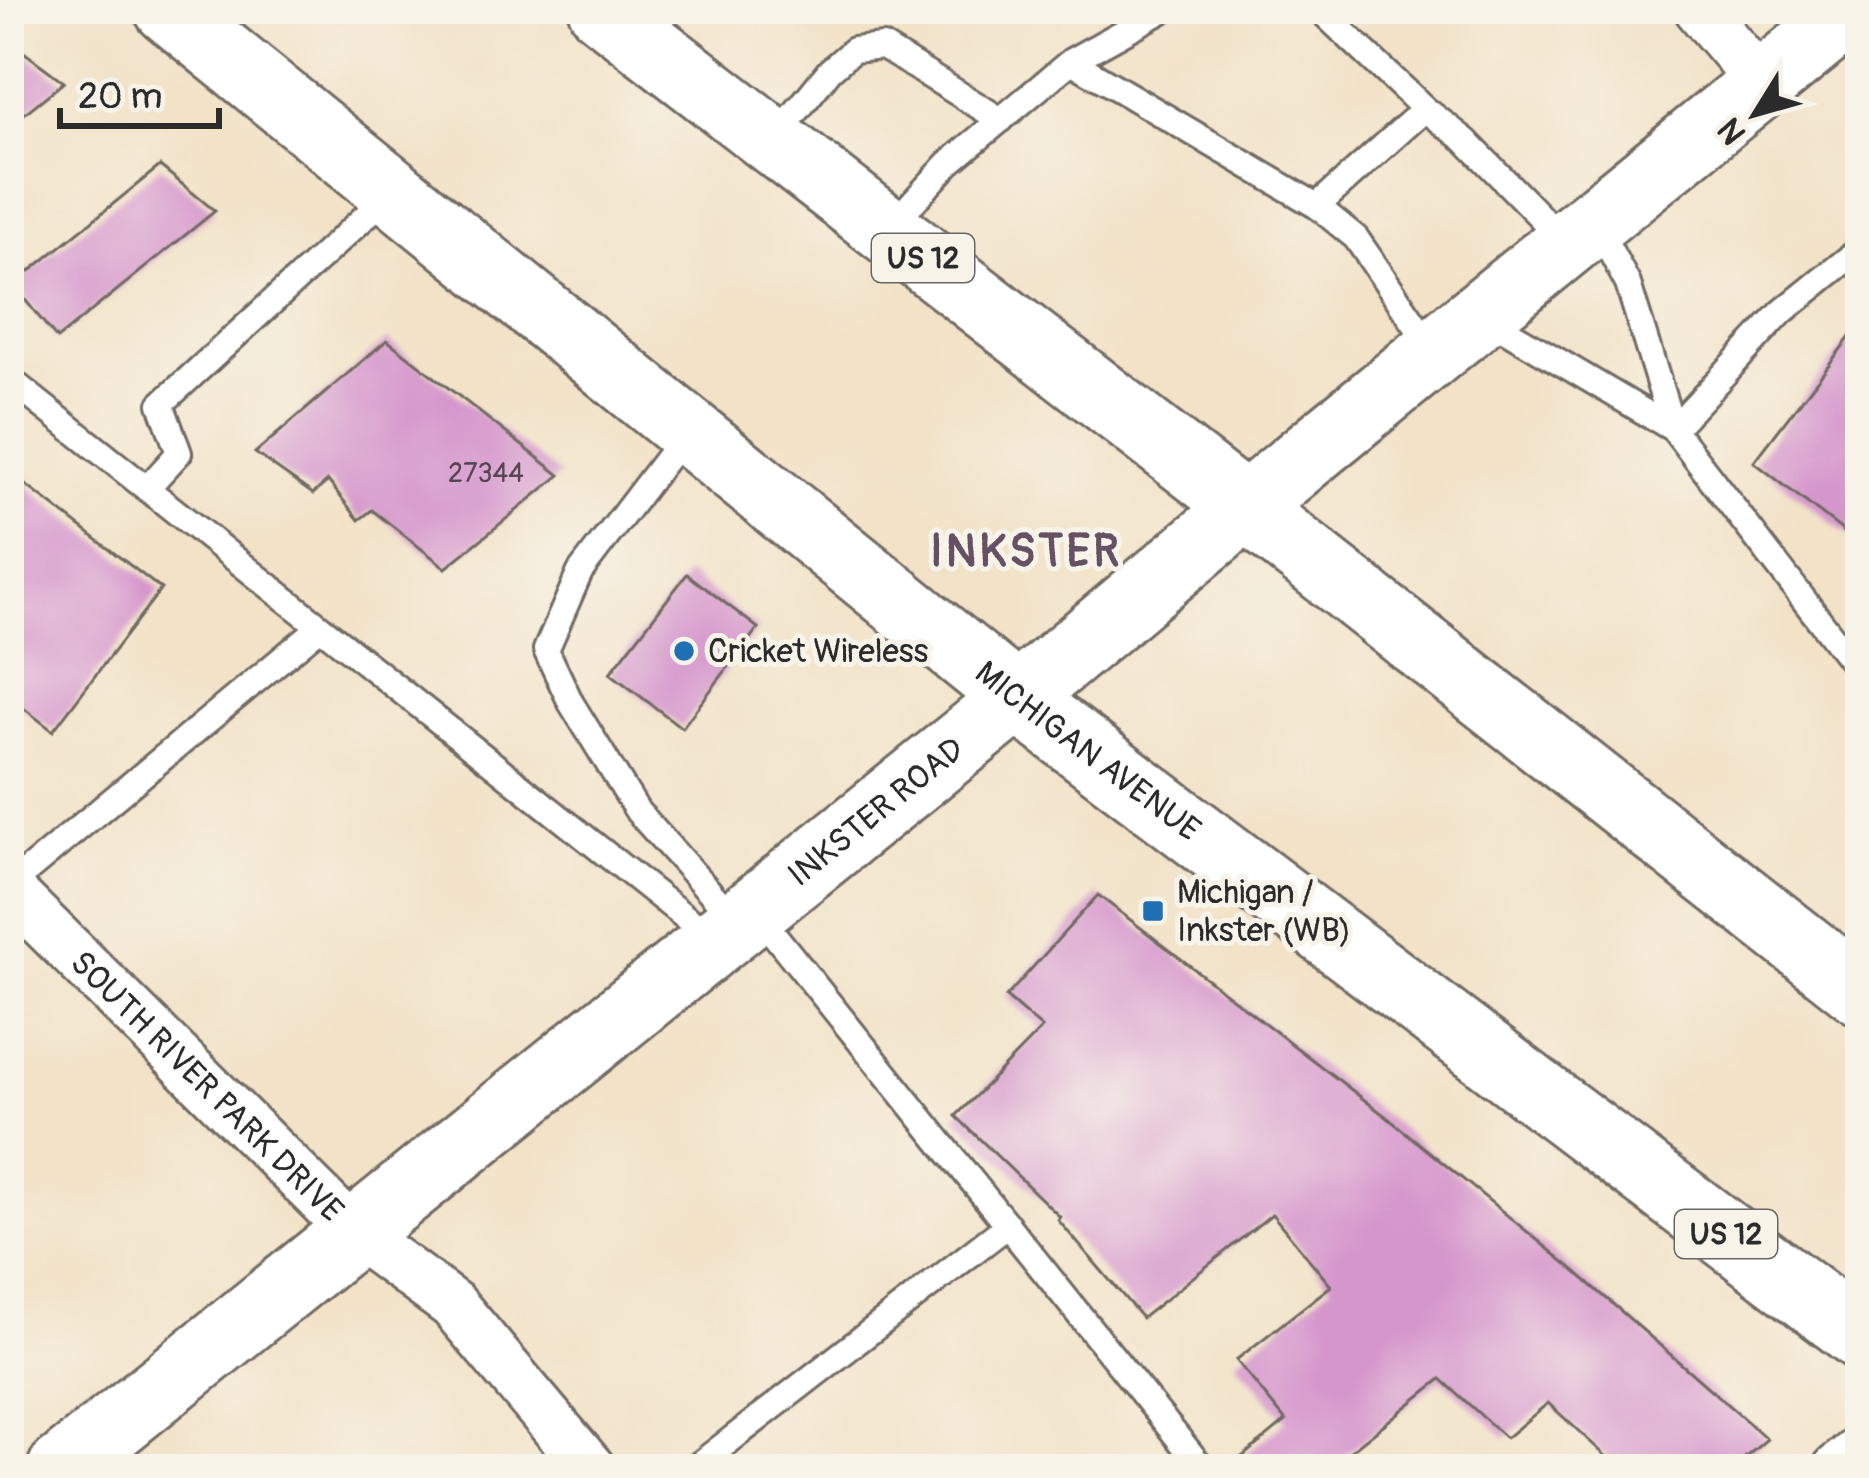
<svg xmlns="http://www.w3.org/2000/svg" width="1869" height="1478" viewBox="0 0 1869 1478" font-family="Pangolin,sans-serif">
	<style>
		.building { fill: #d596cc }
		.lines { fill: none; stroke-linecap: round; stroke-linejoin: round }
		.lane-casing { stroke: #716b62; stroke-width: 30 }
		.street-casing { stroke: #716b62; stroke-width: 54 }
		.secondary-casing { stroke: #716b62; stroke-width: 72 }
		.primary-casing { stroke: #716b62; stroke-width: 72 }
		.lane { stroke: #fff; stroke-width: 24 }
		.street { stroke: #fff; stroke-width: 48 }
		.secondary { stroke: #fff; stroke-width: 66 }
		.primary { stroke: #fff; stroke-width: 66 }
		.poi-dot { fill: #1f6fb2; stroke: #f7f3e8; stroke-width: 4.5 }
		.labels { text-anchor: middle; dominant-baseline: central; stroke-width: 10; stroke-linejoin: round; paint-order: stroke }
		.number-label { font-size: 27px; fill: #564653 }
		.shield { fill: #f7f3e8; stroke: #686764; stroke-width: 3 }
		.shield-label { font-size: 30px; font-weight: bold; fill: #2b2b2b }
		.poi-label { font-size: 33px; fill: #2b2b2b; stroke: #f7f3e8; text-anchor: start }
		.street-label { font-size: 33px; fill: #2b2b2b; stroke: #f7f3e8 }
		.district-label { font-size: 45px; font-weight: bold; letter-spacing: 3px; fill: #665063; stroke: #f7f3e8 }
	</style>
	<rect width="100%" height="100%" fill="#f7f3e8"/>
	<filter id="ink" filterUnits="userSpaceOnUse"><feTurbulence type="fractalNoise" baseFrequency=".00833" numOctaves="2"/><feDisplacementMap in="SourceGraphic" scale="24" xChannelSelector="R" yChannelSelector="G"/><feConvolveMatrix kernelMatrix="1 2 1 2 8 2 1 2 1" color-interpolation-filters="sRGB"/></filter>
	<filter id="wash" filterUnits="userSpaceOnUse"><feTurbulence type="fractalNoise" baseFrequency=".004" numOctaves="4" result="noise"/><feDisplacementMap in="SourceGraphic" scale="48" xChannelSelector="R" yChannelSelector="G"/><feGaussianBlur stdDeviation="2.7" result="paint"/><feColorMatrix in="noise" values="0 0 0 0 0 0 0 0 0 0 0 0 0 0 0 0 0 1.4 0 .05"/><feComposite in="paint" operator="in"/></filter>
	<g filter="url(#wash)">
		<rect width="100%" height="100%" fill="#f2e2c7"/>
		<g id="blocks">
			<path class="building" d="M 9,41 L 64,82 L 9,126 Z
				M 160,166 L 215,211 L 57,339 L 13,285 Z
				M 1860,324 L 1860,544 L 1754,462 Z
				M 387,340 L 560,475 L 446,568 L 372,510 L 359,520 L 328,481 L 313,494 L 255,453 Z
				M 9,472 L 161,589 L 53,731 L 9,697 Z
				M 687,574 L 758,628 L 682,728 L 610,673 Z
				M 1098,895 L 1388,1118 L 1574,1270 L 1767,1439 L 1732,1469 L 1620,1469 L 1548,1403 L 1506,1438 L 1441,1379 L 1328,1469 L 1227,1469 L 1286,1421 L 1236,1360 L 1331,1286 L 1272,1214 L 1142,1318 L 1058,1220 L 1060,1217 L 956,1116 L 1042,1028 L 1006,997 Z"/>
		</g>
	</g>
	<g filter="url(#ink)">
		<use href="#blocks" fill-opacity="0" stroke="#716b62" stroke-width="3"/>
		<g class="lines">
			<defs>
				<path id="lane" d="M 1319,9 L 1425,109
					M 1071,61 L 1317,206
					M 775,138 L 830,70 L 853,50 L 883,47 L 1001,120
					M 1597,226 L 1628,284 L 1673,429 L 1860,673
					M 889,228 L 949,163 L 1071,61 L 1165,9
					M 1484,317 L 1673,429
					M 1433,350 L 1356,238 L 1317,206 L 1425,109 L 1465,140 L 1564,241
					M 9,379 L 714,940
					M 1673,429 L 1782,312 L 1860,249
					M 685,434 L 580,572 L 546,650 L 571,703 L 638,812 L 738,923
					M 147,488 L 179,453 L 161,404 L 391,193
					M 9,886 L 320,627
					M 756,912 L 1203,1469
					M 693,1469 L 1008,1225"/>
				<g id="street">
					<path d="M 1699,9 L 1762,84"/>
					<path id="s1" d="M 9,890 L 355,1233 L 453,1305 L 591,1469"/>
					<path d="M 1837,1469 L 1860,1450"/>
				</g>
				<g id="secondary">
					<path id="s2" d="M 61,1469 L 1017,698 L 1315,449 L 1854,9"/>
				</g>
				<g id="primary">
					<path id="s3" d="M 168,9 L 1017,698 L 1860,1336"/>
					<path d="M 602,9 L 1245,507 L 1860,991"/>
				</g>
			</defs>
			<use href="#lane" class="lane-casing"/>
			<use href="#street" class="street-casing"/>
			<use href="#secondary" class="secondary-casing"/>
			<use href="#primary" class="primary-casing"/>
			<use href="#lane" class="lane"/>
			<use href="#street" class="street"/>
			<use href="#secondary" class="secondary"/>
			<use href="#primary" class="primary"/>
		</g>
	</g>
	<g class="poi-dot">
		<circle cx="684" cy="651" r="12"/>
		<rect x="1141" y="899" width="24" height="24" rx="6"/>
	</g>
	<g class="labels">
		<g class="number-label">
			<text x="486" y="473">27344</text>
		</g>
		<g class="shield">
			<rect x="872" y="234" width="102" height="48" rx="9"/>
			<rect x="1675" y="1210" width="102" height="48" rx="9"/>
		</g>
		<g class="shield-label">
			<text x="923" y="258">US 12</text>
			<text x="1726" y="1234">US 12</text>
		</g>
		<g class="poi-label">
			<text x="708" y="651">Cricket Wireless</text>
			<text x="1177" y="892">Michigan /<tspan x="1177" dy="38">Inkster (WB)</tspan></text>
		</g>
		<g class="street-label">
			<text stroke="none"><textPath href="#s3" startOffset="1182">MICHIGAN AVENUE</textPath></text>
			<text stroke="none"><textPath href="#s2" startOffset="1047">INKSTER ROAD</textPath></text>
			<text stroke="none"><textPath href="#s1" startOffset="279">SOUTH RIVER PARK DRIVE</textPath></text>
		</g>
		<g class="district-label">
			<text x="1026" y="552">INKSTER</text>
		</g>
	</g>
	<rect width="1869" height="1478" fill="none" stroke="#f7f3e8" stroke-width="48"/>
	<g transform="translate(1755 114) rotate(233)" stroke="#f7f3e8" stroke-width="9" paint-order="stroke">
	<path d="M0-9L21 45L0 30L-21 45Z" fill="#2b2b2b"/>
	<text y="-18" font-size="33" font-weight="bold" text-anchor="middle" fill="#2b2b2b">N</text>
	</g>
	<path d="M60 108v18h159v-18" fill="none" stroke="#2b2b2b" stroke-width="6"/>
	<text x="78" y="108" font-size="36" fill="#2b2b2b" stroke="#f7f3e8" stroke-width="9" paint-order="stroke">20 m</text>
</svg>
